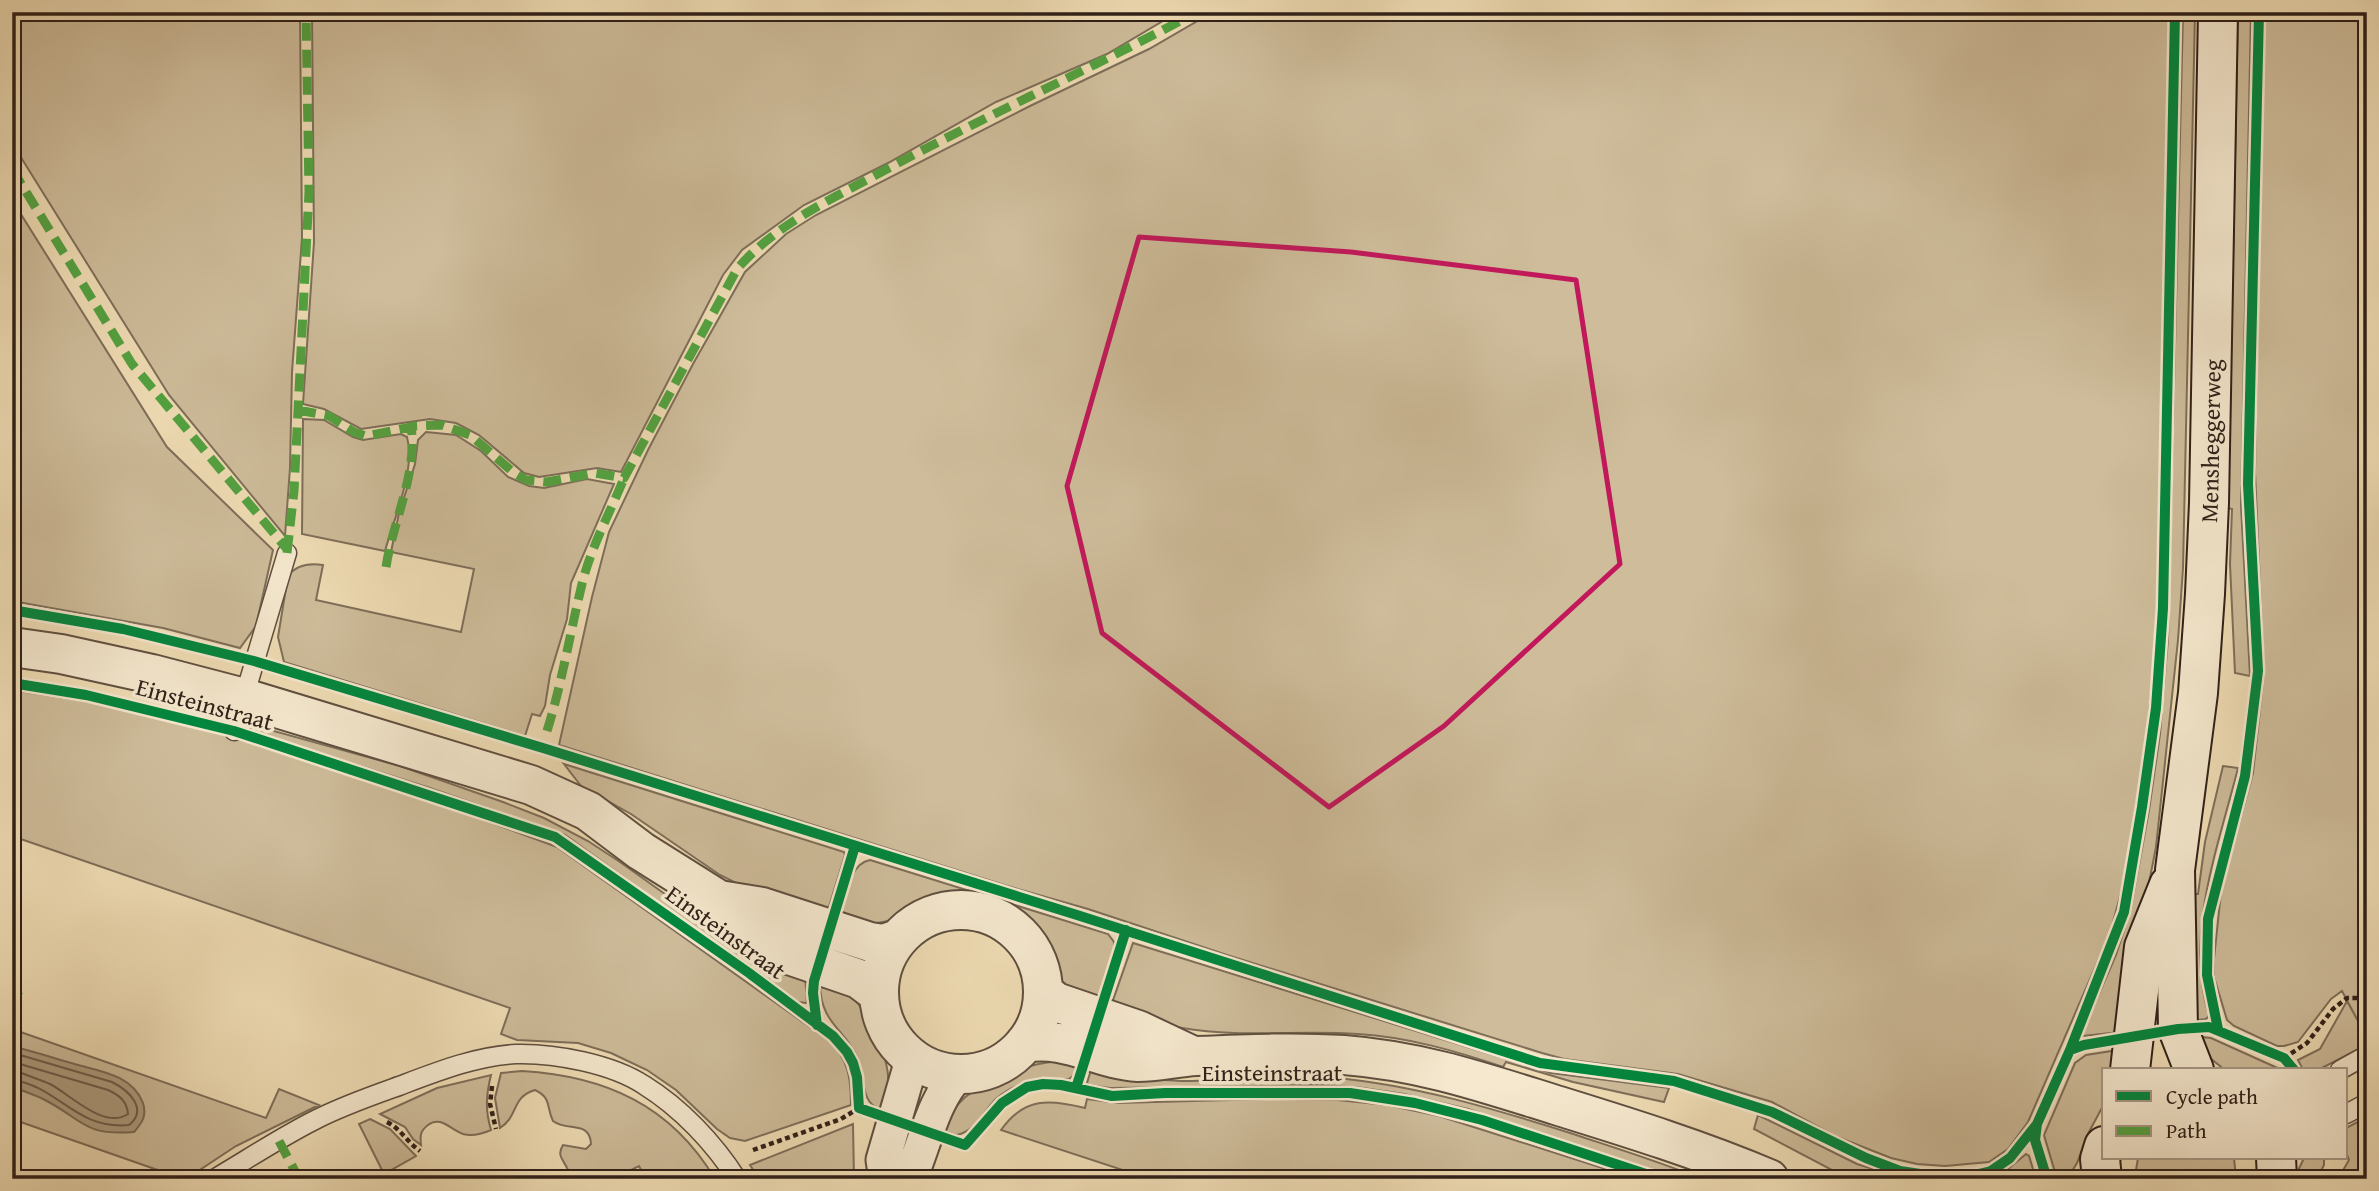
<svg xmlns="http://www.w3.org/2000/svg" width="2379" height="1191" viewBox="0 0 2379 1191" font-family="'Gentium Book Plus',serif">
	<style>
		.green { fill: #cebc9a; stroke: #7e6e5a; stroke-width: 2 }
		.water { fill: #ae9c7f; stroke: #7b6a56; stroke-width: 2 }
		.lines { fill: none; stroke-linecap: round; stroke-linejoin: round }
		.shore { stroke: #6e5e4c; stroke-width: 2 }
		.service-casing { stroke: #5f4f40; stroke-width: 21 }
		.minor-casing { stroke: #5f4f40; stroke-width: 37 }
		.tertiary-casing { stroke: #5f4f40; stroke-width: 42 }
		.secondary-casing { stroke: #2f2019; stroke-width: 42 }
		.path { stroke: #2f2019; stroke-width: 4.5; stroke-dasharray: 5 3.5; stroke-linecap: butt }
		.service { stroke: #f5e8ce; stroke-width: 18 }
		.minor { stroke: #f5e8ce; stroke-width: 33 }
		.tertiary { stroke: #f5e8ce; stroke-width: 38 }
		.secondary { stroke: #f5e8ce; stroke-width: 38 }
		.quiet { stroke: #52a240; stroke-width: 9; stroke-dasharray: 18 9; stroke-linecap: butt }
		.cycleway-casing { stroke: #f5e8ce; stroke-width: 15 }
		.cycleway { stroke: #00873e; stroke-width: 10 }
		.marked { fill: none; stroke: #c2185b; stroke-width: 5; stroke-linejoin: round }
		.labels { text-anchor: middle; dominant-baseline: central; stroke-width: 7; stroke-linejoin: round; paint-order: stroke }
		.street-label { font-size: 24px; fill: #2f2019; stroke: #f5e8ce }
	</style>
	<rect width="100%" height="100%" fill="#efdcb4"/>
	<filter id="stains"><feTurbulence type="fractalNoise" baseFrequency=".00286" numOctaves="4"/><feColorMatrix values="0 0 0 0 .2 0 0 0 0 .09 0 0 0 0 .02 0 0 0 .5 -.17"/></filter>
	<radialGradient id="worn" r=".72"><stop offset=".6" stop-color="#630" stop-opacity="0"/><stop offset="1" stop-color="#630" stop-opacity=".3"/></radialGradient>
	<path class="green" d="M 12,12 L 300,12 L 302,238 L 292,372 L 290,468 L 285,536 L 169,395 L 12,143 Z
		M 312,12 L 1178,12 L 1107,54 L 996,102 L 888,163 L 804,205 L 742,250 L 723,275 L 621,472 L 597,468 L 539,477 L 524,473 L 479,435 L 456,423 L 430,419 L 361,429 L 324,409 L 303,404 L 314,242 Z
		M 1213,12 L 2170,12 L 2160,554 L 2156,641 L 2146,744 L 2125,878 L 2110,933 L 2028,1122 L 2008,1149 L 1989,1162 L 1945,1166 L 1917,1164 L 1891,1158 L 1835,1136 L 1772,1102 L 1678,1074 L 1564,1059 L 1542,1053 L 1227,955 L 1088,909 L 1004,885 L 559,745 L 592,597 L 609,532 L 648,450 L 693,364 L 745,272 L 786,234 L 816,215 L 1030,106 L 1149,49 Z
		M 2183,12 L 2195,12 L 2183,568 L 2178,640 L 2156,847 L 2120,1032 L 2083,1036 L 2082,1033 L 2116,955 L 2131,909 L 2149,810 L 2160,734 L 2168,639 Z
		M 2238,12 L 2251,12 L 2241,506 L 2250,676 L 2235,673 L 2230,564 L 2232,509 L 2228,508 Z
		M 2263,12 L 2367,12 L 2367,1045 L 2318,1070 L 2303,1070 L 2298,1060 L 2320,1049 L 2347,1001 L 2358,1021 L 2342,991 L 2331,999 L 2298,1042 L 2284,1046 L 2277,1046 L 2234,1026 L 2227,1020 L 2214,977 L 2214,959 L 2221,892 L 2253,773 L 2264,674 L 2255,472 Z
		M 12,200 L 167,447 L 273,550 L 256,626 L 240,648 L 163,628 L 12,601 Z
		M 303,419 L 324,420 L 353,437 L 363,440 L 401,434 L 407,437 C 416,469 394,518 385,551 L 302,534 Z
		M 426,432 L 456,435 L 481,451 L 508,477 L 529,486 L 544,488 L 587,479 L 614,484 L 571,583 L 567,619 L 550,675 L 545,706 L 540,716 L 532,714 L 525,736 L 284,662 L 278,637 L 288,576 C 296,565 310,563 323,565 L 316,600 L 461,632 L 474,569 L 391,552 L 399,513 L 415,464 L 418,440 Z
		M 12,690 L 91,702 L 229,736 L 468,814 L 557,847 L 828,1040 C 849,1059 851,1079 851,1105 L 745,1141 L 730,1138 L 717,1129 L 676,1090 L 647,1070 L 611,1053 L 578,1043 L 517,1040 L 501,1034 L 510,1008 L 12,836 Z
		M 252,725 L 400,766 L 503,802 L 544,818 L 588,841 L 620,862 L 728,939 L 805,975 L 807,1003 L 798,1002 L 565,835 L 430,788 L 250,731 Z
		M 564,764 L 844,852 L 845,855 L 827,913 L 746,888 L 720,875 L 631,814 L 581,786 Z
		M 2223,766 L 2238,768 C 2218,848 2184,934 2209,1016 L 2206,1019 L 2191,1021 L 2193,894 L 2198,894 L 2205,842 Z
		M 870,860 L 1108,934 L 1114,942 L 1115,949 L 1099,1002 C 1039,988 1052,933 1001,908 C 977,896 948,894 923,906 C 907,913 889,924 872,923 C 861,923 850,919 840,917 C 846,898 848,864 870,860 Z
		M 1133,943 L 1551,1073 L 1669,1088 L 1664,1102 L 1573,1082 L 1506,1062 L 1503,1067 C 1456,1051 1408,1037 1358,1034 C 1299,1030 1240,1038 1182,1028 C 1158,1024 1134,1014 1111,1006 Z
		M 820,983 C 829,987 842,990 850,996 C 869,1010 890,1060 888,1084 C 888,1092 883,1102 881,1110 C 859,1102 866,1077 858,1059 C 845,1028 820,1024 820,983 Z
		M 12,1029 L 266,1118 L 279,1089 L 319,1105 L 236,1146 L 186,1179 L 168,1179 L 169,1174 L 12,1119 Z
		M 2202,1037 L 2211,1038 L 2282,1070 L 2225,1070 L 2210,1058 L 2197,1039 Z
		M 2118,1050 L 2119,1070 L 2104,1070 L 2104,1104 L 2089,1132 L 2077,1163 L 2067,1179 L 2057,1179 L 2044,1135 L 2075,1063 L 2086,1055 Z
		M 1063,1061 L 1078,1065 L 1074,1075 L 1069,1079 C 1041,1079 1019,1079 996,1099 C 983,1112 975,1132 956,1135 L 944,1131 C 955,1099 969,1092 998,1079 C 1020,1068 1038,1062 1063,1061 Z
		M 1091,1070 C 1121,1075 1150,1080 1181,1081 C 1232,1081 1283,1074 1335,1078 C 1414,1085 1491,1108 1567,1132 C 1612,1147 1658,1161 1702,1179 L 1680,1179 L 1468,1109 L 1404,1094 L 1356,1087 L 1316,1085 L 1110,1088 L 1089,1085 L 1087,1083 Z
		M 522,1071 C 605,1076 671,1105 715,1179 L 674,1177 L 646,1179 L 639,1166 L 613,1179 L 561,1179 L 568,1170 C 564,1160 556,1156 563,1145 L 586,1149 L 591,1144 C 590,1120 567,1132 553,1121 C 546,1107 552,1098 535,1090 C 511,1097 519,1116 500,1128 L 495,1098 L 501,1073 Z
		M 491,1075 C 486,1095 485,1110 491,1130 C 482,1134 473,1137 463,1134 C 451,1130 440,1115 428,1125 C 420,1131 420,1136 421,1145 L 413,1139 L 405,1127 L 380,1114 L 437,1088 Z
		M 1087,1099 L 1118,1103 L 1269,1099 L 1337,1100 L 1387,1105 L 1439,1116 L 1637,1179 L 1150,1179 L 1001,1130 C 1024,1097 1050,1099 1085,1108 Z
		M 1758,1115 L 1857,1164 L 1906,1179 L 1849,1179 L 1754,1129 Z
		M 2367,1117 L 2367,1179 L 2338,1179 L 2349,1160 L 2346,1152 L 2346,1128 Z
		M 370,1119 L 390,1129 L 416,1156 L 384,1174 L 359,1124 Z
		M 853,1124 L 854,1179 L 759,1179 L 750,1165 Z
		M 2026,1154 L 2029,1156 L 2036,1179 L 1990,1179 L 2002,1174 Z
		M 2138,1158 L 2234,1158 L 2236,1178 L 2137,1179 L 2136,1170 Z
		M 2304,1158 L 2324,1158 L 2324,1165 L 2317,1179 L 2294,1179 Z"/>
	<path class="water" d="M 19,1048 C 36,1052 53,1058 71,1063 C 98,1071 132,1074 143,1103 C 147,1116 142,1123 134,1132 C 82,1136 83,1119 43,1099 C 33,1094 22,1091 12,1086 L 12,1050 Z"/>
	<g class="lines">
		<path class="shore" d="M 12,1056 L 20,1055 L 112,1082 C 128,1090 149,1109 129,1125 C 75,1130 59,1086 12,1080
			M 12,1065 L 20,1064 L 108,1090 C 119,1095 127,1101 128,1114 C 104,1130 71,1095 50,1084 C 38,1079 26,1075 14,1070 L 12,1072"/>
		<defs>
			<path id="service" d="M 234,731 L 287,553
				M 2340,1070 L 2367,1055
				M 2346,1114 L 2367,1103
				M 214,1179 C 248,1159 281,1137 315,1120 C 342,1106 371,1096 399,1086 C 436,1072 476,1056 516,1054 C 555,1053 612,1064 644,1085 C 681,1108 714,1143 737,1179"/>
			<path id="minor" d="M 886,1179 L 883,1160 L 910,1067 L 906,1053
				M 905,1179 L 913,1171 C 925,1141 936,1094 959,1074"/>
			<path id="tertiary" d="M 12,647 L 61,654 L 152,674 L 244,698 L 531,785 L 588,811 L 641,851 L 719,900 L 743,932 L 789,955 L 859,979 L 879,994
				M 719,900 L 762,907 L 870,942 L 884,944 L 898,939
				M879 992a82 82 0 1 1 164 0a82 82 0 1 1-164 0Z
				M 1043,992 L 1056,1002 L 1138,1030 L 1193,1056
				M 1025,1043 C 1065,1035 1099,1060 1138,1062 C 1157,1062 1177,1057 1196,1056 C 1245,1054 1295,1052 1344,1055 C 1422,1061 1485,1083 1559,1106 C 1630,1128 1701,1150 1769,1179"/>
			<g id="secondary">
				<path d="M 2130,1070 L 2144,947 L 2169,885"/>
				<path id="s1" d="M 2194,1070 L 2178,1029 L 2175,870 L 2198,693 L 2205,594 L 2209,503 L 2218,12"/>
				<path d="M 2276,1158 L 2277,1179"/>
				<path d="M 2102,1179 L 2100,1159 L 2104,1146"/>
			</g>
		</defs>
		<use href="#service" class="service-casing"/>
		<use href="#minor" class="minor-casing"/>
		<use href="#tertiary" class="tertiary-casing"/>
		<use href="#secondary" class="secondary-casing"/>
		<path class="path" d="M 2284,1058 L 2307,1043 L 2333,1009 L 2347,998 L 2367,998
			M 492,1086 L 490,1104 L 496,1129
			M 387,1122 C 401,1129 407,1142 420,1151
			M 753,1150 L 841,1119 L 859,1108"/>
		<use href="#service" class="service"/>
		<use href="#minor" class="minor"/>
		<use href="#tertiary" class="tertiary"/>
		<use href="#secondary" class="secondary"/>
		<path class="quiet" d="M 12,169 L 132,364 L 287,549
			M 298,410 L 329,416 L 354,432 L 366,436 L 416,426 L 442,425 L 470,435 L 513,472 L 526,480 L 547,482 L 595,473 L 624,478 L 737,269 C 777,223 834,198 887,169 C 989,114 1095,67 1197,12
			M 287,553 L 294,491 L 309,192 L 306,12
			M 386,567 C 393,521 418,472 411,427
			M 547,731 C 562,683 570,633 582,584 C 591,547 610,513 624,478
			M 12,1008 L 21,985
			M 279,1141 L 299,1179"/>
		<defs>
			<path id="cycleway" d="M 12,610 L 123,629 L 254,661 L 543,748 L 1077,915 L 1540,1063 L 1674,1081 L 1772,1112 L 1866,1158 L 1900,1171 L 1927,1175 L 1974,1175 L 1991,1171 L 2010,1158 L 2037,1124
				M 12,683 L 86,695 L 234,731 L 555,837 L 749,973 L 833,1036 L 847,1052 L 853,1063 L 857,1077 L 859,1108 L 965,1145 L 1002,1103 L 1027,1087 L 1043,1084 L 1061,1085 L 1112,1096 L 1165,1093 L 1350,1093 L 1415,1103 L 1482,1120 L 1661,1179
				M 817,1025 L 813,993 L 814,981 L 855,846
				M 2218,1029 L 2207,975 L 2208,919 L 2245,776 L 2258,671 L 2248,484 L 2259,12
				M 2070,1050 L 2084,1045 L 2178,1029 L 2209,1027 L 2284,1058 L 2294,1070
				M 1076,1088 L 1126,930
				M 2047,1179 L 2035,1140 L 2037,1124 L 2070,1050 L 2124,912 L 2142,807 L 2156,708 L 2163,608 L 2175,12"/>
		</defs>
		<use href="#cycleway" class="cycleway-casing"/>
		<use href="#cycleway" class="cycleway"/>
	</g>
	<path class="marked" d="M 1139,237 L 1351,252 L 1576,280 L 1620,564 L 1444,726 L 1329,807 L 1102,633 L 1067,486 Z"/>
	<g class="labels">
		<g class="street-label">
			<text stroke="none"><textPath href="#s1" startOffset="634">Mensheggerweg</textPath></text>
			<text transform="translate(205 704) rotate(15)">Einsteinstraat</text>
			<text transform="translate(726 932) rotate(36)">Einsteinstraat</text>
			<text x="1272" y="1072">Einsteinstraat</text>
		</g>
	</g>
	<rect width="2379" height="1191" fill="none" stroke="#efdcb4" stroke-width="42"/>
	<rect x="14" y="14" width="2351" height="1163" fill="none" stroke="#2f2019" stroke-width="3.5"/>
	<rect x="21" y="21" width="2337" height="1149" fill="none" stroke="#2f2019" stroke-width="2"/>
	<rect x="2102" y="1068" width="245" height="91" fill="#f5e8ce" stroke="#a69886" stroke-width="2"/>
	<rect x="2116" y="1091" width="35" height="10" fill="#00873e" stroke="#a69886" stroke-width="2"/>
	<text x="2166" y="1104" font-size="21" fill="#2f2019">Cycle path</text>
	<rect x="2116" y="1126" width="35" height="10" fill="#52a240" stroke="#a69886" stroke-width="2"/>
	<text x="2166" y="1138" font-size="21" fill="#2f2019">Path</text>
	<rect width="100%" height="100%" filter="url(#stains)"/>
	<rect width="100%" height="100%" fill="url(#worn)"/>
</svg>
